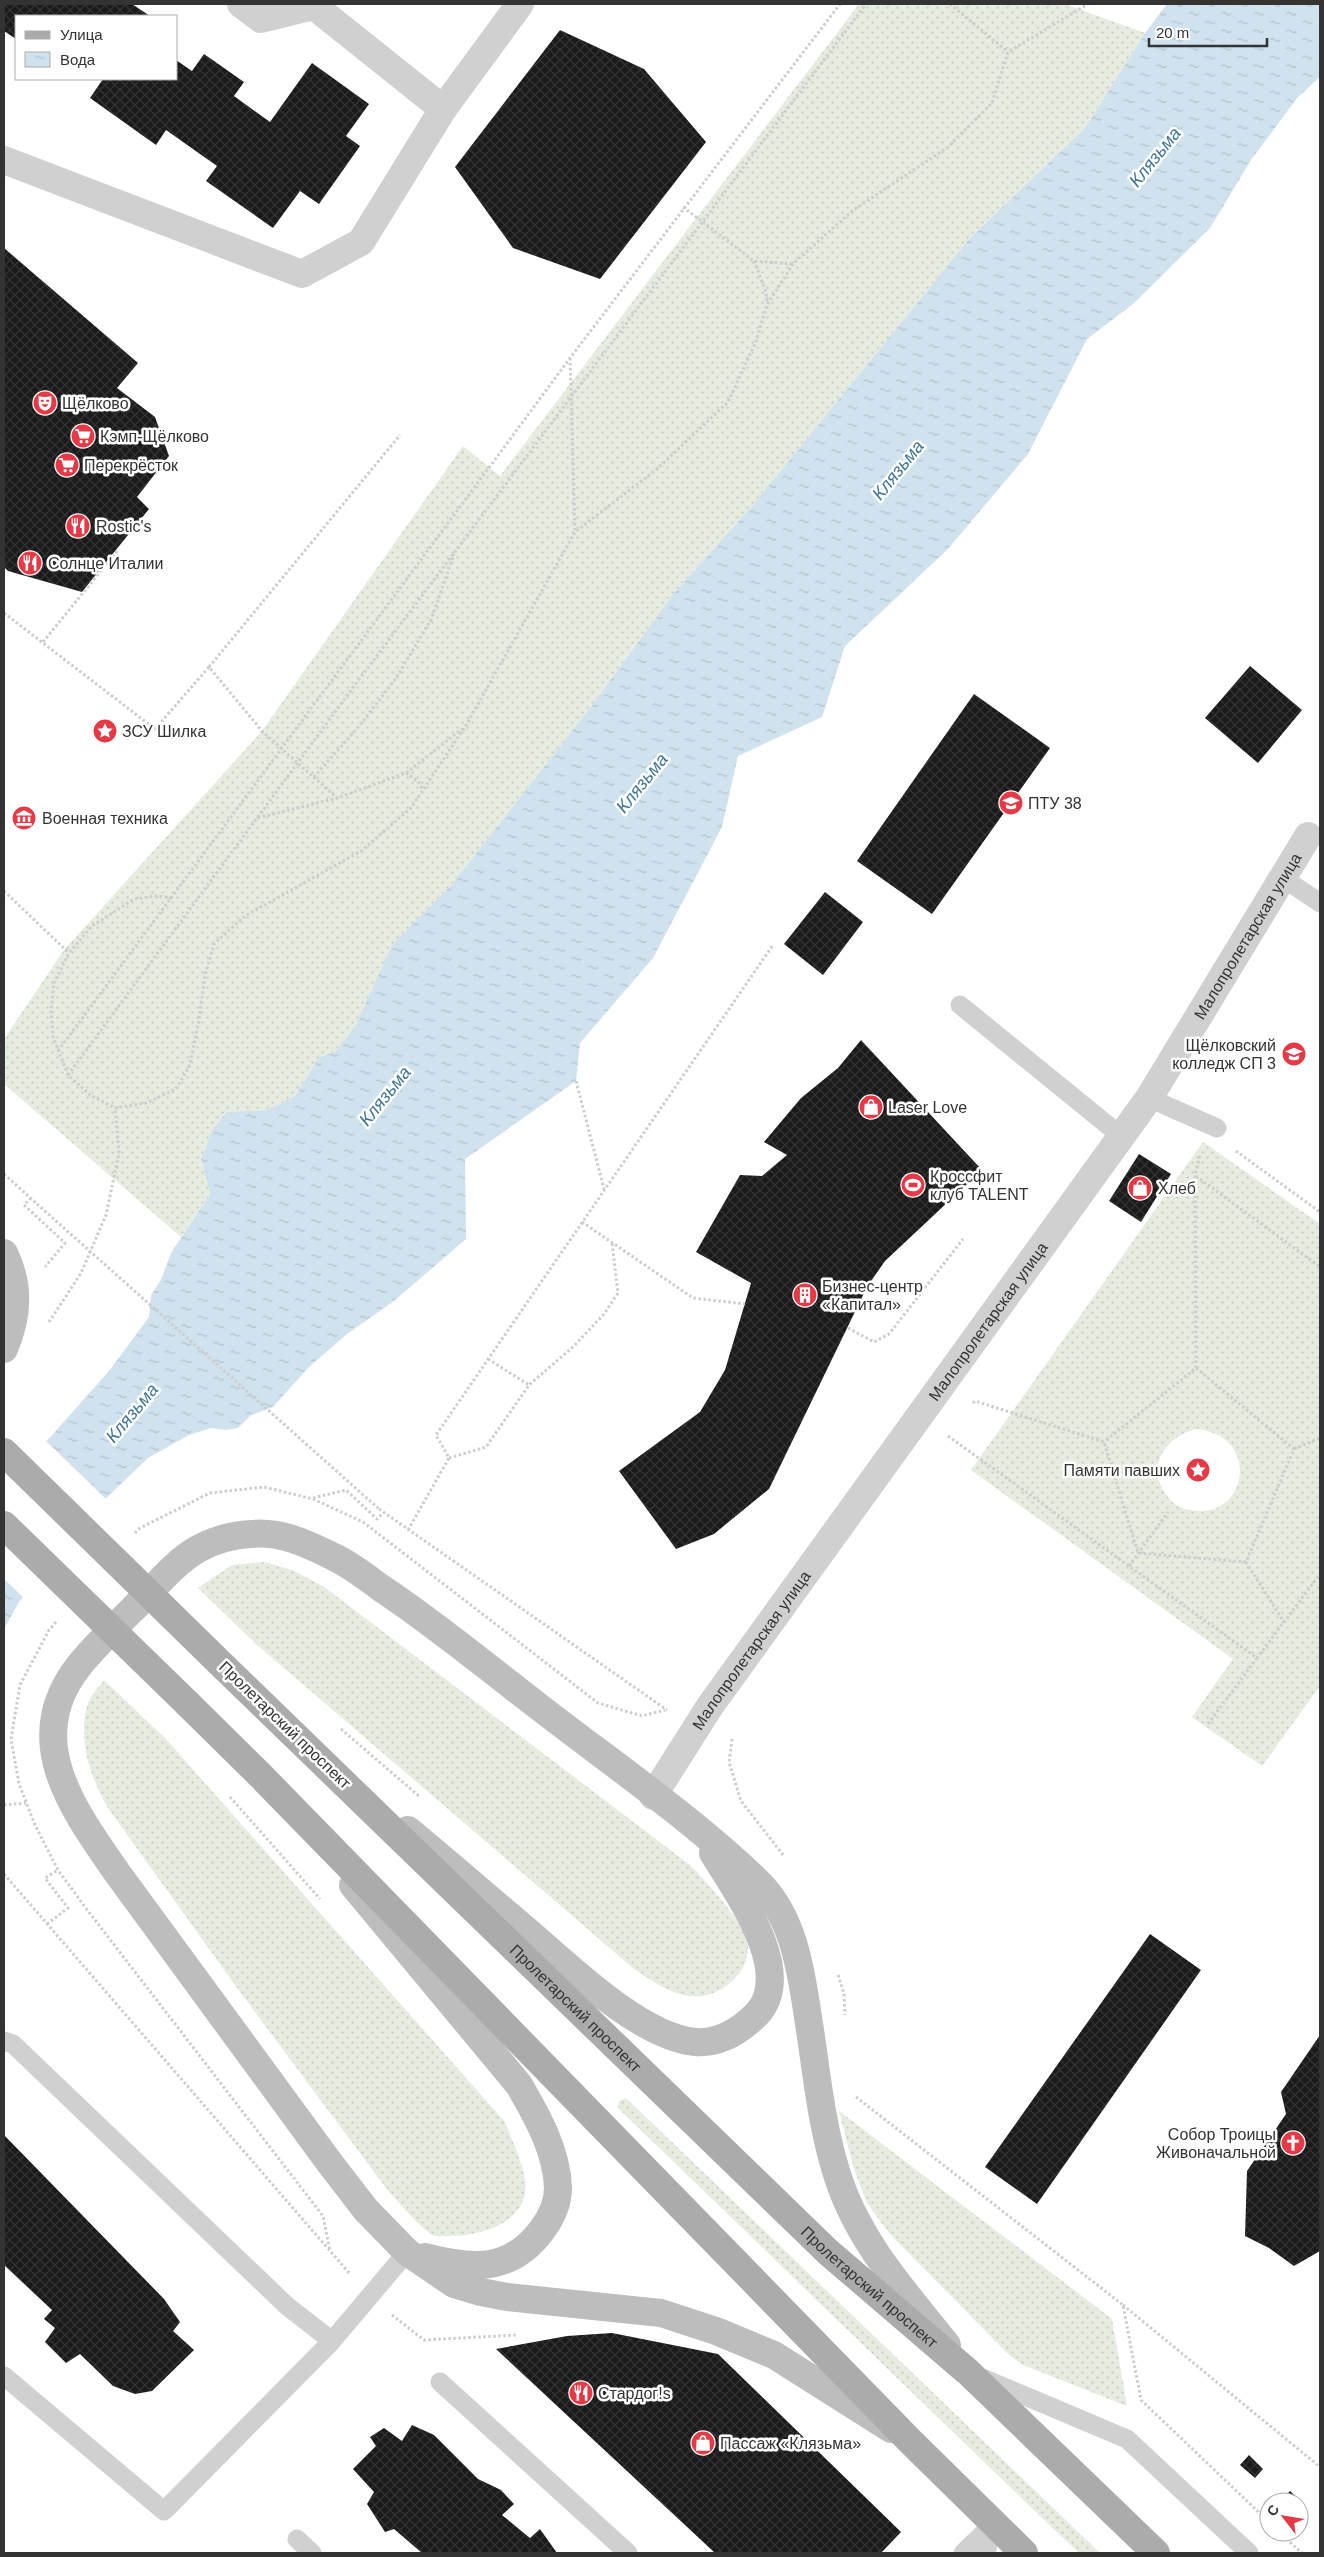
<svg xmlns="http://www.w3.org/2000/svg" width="1324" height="2557" viewBox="0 0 1324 2557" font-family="Arial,sans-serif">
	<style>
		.grass { fill: url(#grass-dots); fill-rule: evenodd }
		.water { fill: url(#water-ripples) }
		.pier { fill: #fff }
		.building { fill: url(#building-cross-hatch) }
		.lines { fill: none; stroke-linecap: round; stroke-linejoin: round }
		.path { stroke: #cdcdcd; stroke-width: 3; stroke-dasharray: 2.5 2.5; stroke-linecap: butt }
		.lane { stroke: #d0d0d0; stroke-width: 19 }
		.street { stroke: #d0d0d0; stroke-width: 28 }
		.secondary { stroke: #bdbdbd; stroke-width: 28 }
		.primary { stroke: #ababab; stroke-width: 28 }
		.path-bridge { stroke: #cdcdcd; stroke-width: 3; stroke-dasharray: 2.5 2.5; stroke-linecap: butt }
		.primary-bridge { stroke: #ababab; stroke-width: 28 }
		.labels { text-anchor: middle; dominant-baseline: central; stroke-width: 5; stroke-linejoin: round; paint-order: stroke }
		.poi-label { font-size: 16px; fill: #333; stroke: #fff; text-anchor: start }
		.street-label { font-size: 16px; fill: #333; stroke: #fff }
		.water-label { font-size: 18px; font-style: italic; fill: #3f7597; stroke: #fff }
	</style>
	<defs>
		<pattern id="grass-dots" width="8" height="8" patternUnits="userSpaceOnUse" patternTransform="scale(1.25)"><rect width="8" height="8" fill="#e6ecdf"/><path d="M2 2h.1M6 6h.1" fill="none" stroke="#c6cbc0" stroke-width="1.8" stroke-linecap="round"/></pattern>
		<pattern id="water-ripples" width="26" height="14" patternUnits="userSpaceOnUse" patternTransform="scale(1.25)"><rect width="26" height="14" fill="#cfe2ee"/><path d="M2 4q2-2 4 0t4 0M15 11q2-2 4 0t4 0" fill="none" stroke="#b2c2cd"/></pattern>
		<pattern id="building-cross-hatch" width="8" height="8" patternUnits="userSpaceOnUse" patternTransform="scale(1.25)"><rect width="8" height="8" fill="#1a1a1a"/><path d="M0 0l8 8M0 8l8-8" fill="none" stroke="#333"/></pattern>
	</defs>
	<rect width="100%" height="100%" fill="#fff"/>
	<path class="grass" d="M 859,4 L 1065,4 L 1145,33 L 1085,128 L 969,239 L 752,506 L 674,593 L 590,708 L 452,884 L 392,945 L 354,1028 L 335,1052 L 319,1057 L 295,1096 L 268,1110 L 225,1112 L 213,1129 L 201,1159 L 210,1194 L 181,1237 L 4,1084 L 4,1039 L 64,950 L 262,731 L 463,446 L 500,476 Z
		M 1203,1142 L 1320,1224 L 1320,1686 L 1262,1766 L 1192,1717 L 1233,1659 L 971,1470 ZM 1197,1429 C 1263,1436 1247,1522 1190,1510 C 1181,1509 1173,1504 1168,1497 C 1144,1468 1165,1436 1197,1429 Z
		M 264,1562 L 292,1570 L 323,1586 L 690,1865 C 706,1882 748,1925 748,1948 C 748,1961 741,1973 732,1981 C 698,2012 664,1990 633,1968 L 256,1644 L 198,1588 L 232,1565 Z
		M 104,1680 L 166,1739 L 505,2122 C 511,2139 523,2162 525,2180 C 531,2221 483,2236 451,2236 C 446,2236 439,2237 435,2236 C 423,2232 396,2199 386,2188 L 235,1985 L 108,1808 C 90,1776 77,1740 88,1703 C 91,1695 99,1687 104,1680 Z
		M 626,2098 L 1100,2553 L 1079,2553 L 1042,2518 L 618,2108 L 619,2101 Z
		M 839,2111 L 1112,2319 L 1127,2406 L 1023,2365 L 1009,2355 L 889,2233 L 867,2203 L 854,2169 Z"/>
	<path class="water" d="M 1167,4 L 1320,4 L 1320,77 L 1297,98 L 1251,160 L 1210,228 L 1133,304 L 1087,339 L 1028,454 L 948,549 L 845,646 L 822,717 L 738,756 L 722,827 L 653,958 L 580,1043 L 576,1081 L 465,1159 L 466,1239 L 394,1301 L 347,1334 L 308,1368 L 273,1407 L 251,1415 L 238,1428 L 226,1430 L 211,1428 L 189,1435 L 148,1458 L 101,1503 L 19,1602 L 4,1629 L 4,1485 L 53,1434 L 109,1371 L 149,1317 L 151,1295 L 161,1280 L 171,1253 L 210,1194 L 201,1159 L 213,1129 L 226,1112 L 268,1110 L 295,1096 L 319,1057 L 335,1052 L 354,1028 L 392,945 L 452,884 L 590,708 L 674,593 L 752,506 L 969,239 L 1085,128 L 1145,33 Z"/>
	<path class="pier" d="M 45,1440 L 107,1500 L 25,1599 L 4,1579 L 4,1481 Z"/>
	<path class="building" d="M 4,4 L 132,4 L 150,16 L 16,16 L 16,39 L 4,31 Z
		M 560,30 L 644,69 L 706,142 L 600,279 L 513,248 L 455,167 Z
		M 204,54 L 244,82 L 234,96 L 270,122 L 312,63 L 369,104 L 346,136 L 360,146 L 319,204 L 300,191 L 273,228 L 206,181 L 217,166 L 166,130 L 156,145 L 90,98 L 103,79 L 176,79 L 176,60 L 192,71 Z
		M 4,248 L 138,363 L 117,388 L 155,417 L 169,456 L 137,497 L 149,509 L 82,592 L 8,571 L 4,567 Z
		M 1250,666 L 1302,710 L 1258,763 L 1205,718 Z
		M 974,694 L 1050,748 L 932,914 L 857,861 Z
		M 825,892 L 863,922 L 823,975 L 784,944 Z
		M 861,1040 L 982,1170 L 885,1261 L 867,1287 L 769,1489 L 714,1534 L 676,1549 L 619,1471 L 700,1412 L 725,1370 L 751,1283 L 696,1252 L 740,1175 L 762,1176 L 787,1155 L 764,1142 L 801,1098 L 838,1068 Z
		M 1139,1154 L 1171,1174 L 1141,1222 L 1109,1201 Z
		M 1150,1934 L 1201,1970 L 1037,2204 L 985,2167 Z
		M 1320,2035 L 1320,2251 L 1294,2266 L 1269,2248 L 1245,2236 L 1247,2171 L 1286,2114 L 1281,2092 Z
		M 4,2135 L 164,2299 L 180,2322 L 173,2331 L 194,2350 L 152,2391 L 135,2394 L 113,2386 L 80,2354 L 66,2363 L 45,2342 L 55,2328 L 44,2319 L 52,2310 L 4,2265 Z
		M 612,2333 L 718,2354 L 901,2532 L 881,2553 L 715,2553 L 496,2349 L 567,2336 Z
		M 412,2425 L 434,2435 L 478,2479 L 501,2490 L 514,2504 L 502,2515 L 530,2538 L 540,2529 L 557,2553 L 422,2553 L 394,2529 L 385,2532 L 367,2504 L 374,2492 L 353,2469 L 376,2446 L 370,2437 L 384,2428 L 402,2441 Z
		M 1249,2455 L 1263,2469 L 1255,2478 L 1240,2465 Z
		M 1290,2491 L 1305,2505 L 1299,2511 L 1299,2502 L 1279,2502 Z"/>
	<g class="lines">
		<path class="path" d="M 950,4 L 1008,52
			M 683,207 L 754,261 L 793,264
			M 754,261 L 766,292 L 767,304
			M 570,358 L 575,531
			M 4,613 L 155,729 L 209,667 L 262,731 L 337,798
			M 43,642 L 118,550
			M 209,667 L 400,435
			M 406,773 L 418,781 L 423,790
			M 314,777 L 360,725 L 396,678 L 431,620 L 454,554
			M 258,818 L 337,798 L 406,773 L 462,729
			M 4,891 L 69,953
			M 172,898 L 156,896 L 134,899 L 92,926 L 69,953 L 54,983 L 51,1011 L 53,1037 L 68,1075 L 90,1095 L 115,1108 L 146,1103 L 176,1089 L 190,1065 L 199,1020 L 205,975 L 214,944 L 245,916 L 361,851 L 411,808 L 465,727 L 575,532 L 657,469 L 728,402 L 756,341 L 767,305 L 793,264 L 852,211 L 948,147 L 992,103 L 1008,52 L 1088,4
			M 58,1051 L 570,358 L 840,4
			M 68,1075 L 349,693 L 866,4
			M 576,1081 L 604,1189
			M 1236,1151 L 1320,1212
			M 4,1174 L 37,1204
			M 1196,1176 L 1320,1267
			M 31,1198 L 24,1205 L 65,1243 L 45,1267
			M 582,1222 L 693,1298 L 745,1304
			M 49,1322 L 81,1273 L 106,1215 L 119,1153 L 115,1108
			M 848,1328 L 874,1342 L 889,1334 L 963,1239
			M 488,1359 L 529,1385
			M 1196,1368 L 1195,1176 L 1200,1154
			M 973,1403 L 975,1401 L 1104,1442 L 1138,1553 L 1246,1562 L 1294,1449 L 1196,1368 L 1104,1442
			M 948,1436 L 1257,1658 L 1320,1574
			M 1294,1449 L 1320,1438
			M 449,1458 L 486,1447 L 529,1385 L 574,1346 L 604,1314 L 618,1293 L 612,1243
			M 313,1498 L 346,1490 L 377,1519 L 383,1513
			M 379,1509 L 667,1710
			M 408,1530 L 449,1458 L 436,1435 L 773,945
			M 135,1533 L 140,1528 L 210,1493 L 264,1487 L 313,1499 L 363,1522 L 598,1703 L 642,1716 L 665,1710
			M 1246,1562 L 1284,1622
			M 1129,1566 L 1168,1512
			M 56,1622 L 49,1630 L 20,1685 L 11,1739 L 19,1784 L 35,1825 L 58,1870 L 85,1907 L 323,2216 L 330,2251
			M 1208,1724 L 1257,1658
			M 341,1729 L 420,1797
			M 732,1739 L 729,1762 L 741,1801 L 784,1856
			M 230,1797 L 320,1899
			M 4,1805 L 26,1803
			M 4,1874 L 350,2274
			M 47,1924 L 68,1908 L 45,1878 L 58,1870
			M 838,1975 L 844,1993 L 845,2015
			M 856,2097 L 1123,2305 L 1141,2400 L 1269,2522
			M 1123,2305 L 1320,2467
			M 392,2315 L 424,2340 L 517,2335
			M 1279,2532 L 1302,2553"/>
		<path class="lane" d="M 1283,878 L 1320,903
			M 960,1005 L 1121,1136
			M 1149,1098 L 1217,1128
			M 4,2041 L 13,2044 L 287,2306 L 332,2341
			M 4,2376 L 164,2511 L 332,2341 L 407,2252
			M 980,2377 L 1127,2439 L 1249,2553
			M 440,2382 L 628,2553
			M 297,2539 L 312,2553
			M 963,2553 L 993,2524
			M 986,2553 L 993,2524"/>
		<g class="street">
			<path d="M 443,109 L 520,4"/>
			<path d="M 4,160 L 302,274 L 361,242 L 443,109 L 314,6 L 261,19 L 241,4"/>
			<path id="s1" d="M 653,1796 L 710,1706 L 1149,1098 L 1308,836"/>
		</g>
		<path class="secondary" d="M 4,1253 C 20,1285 18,1317 4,1349
			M 408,1830 C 448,1863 487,1897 526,1930 C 567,1965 640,2037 695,2042 C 720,2044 740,2031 757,2014 C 796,1972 736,1891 713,1853
			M 353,1885 L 519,2085 C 537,2116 557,2151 558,2188 C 558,2203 551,2218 542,2230 C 510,2273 472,2269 425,2257
			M 891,2429 L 774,2355 L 716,2331 L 661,2313 L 507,2297 L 481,2292 L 454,2284 L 407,2252 L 366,2210 L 329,2162 L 118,1874 C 69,1804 16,1732 89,1654 C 107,1634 126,1616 145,1597 C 161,1580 177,1561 198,1549 C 214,1540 233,1535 251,1534 C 281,1531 308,1544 334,1557 C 351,1565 366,1577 381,1588 C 434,1623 483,1664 534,1703 C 607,1760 692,1818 758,1882 C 797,1920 802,1980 810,2030 C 817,2077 822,2126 836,2171 C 856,2239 904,2291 947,2345"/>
		<g class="primary">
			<path id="s2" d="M 224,1667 L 828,2252 L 968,2372 L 1156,2553"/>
			<path d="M 188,1704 L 260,1775 L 910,2441 L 1024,2553"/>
		</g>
		<path class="path-bridge" d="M 37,1204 L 379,1509"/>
		<path class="primary-bridge" d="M 4,1452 L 224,1667
			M 4,1525 L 188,1704"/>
	</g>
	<defs>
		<symbol id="theatre-disc" viewBox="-11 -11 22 22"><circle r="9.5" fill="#e63946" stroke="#fff"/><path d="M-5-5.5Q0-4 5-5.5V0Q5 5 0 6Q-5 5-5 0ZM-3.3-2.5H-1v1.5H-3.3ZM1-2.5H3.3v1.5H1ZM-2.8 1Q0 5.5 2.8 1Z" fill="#fff"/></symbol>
		<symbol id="supermarket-disc" viewBox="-11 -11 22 22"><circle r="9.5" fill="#e63946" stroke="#fff"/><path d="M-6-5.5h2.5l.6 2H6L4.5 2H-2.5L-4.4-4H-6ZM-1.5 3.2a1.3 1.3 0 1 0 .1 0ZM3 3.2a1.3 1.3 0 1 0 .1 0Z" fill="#fff"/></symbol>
		<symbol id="restaurant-disc" viewBox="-11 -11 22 22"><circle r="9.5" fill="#e63946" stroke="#fff"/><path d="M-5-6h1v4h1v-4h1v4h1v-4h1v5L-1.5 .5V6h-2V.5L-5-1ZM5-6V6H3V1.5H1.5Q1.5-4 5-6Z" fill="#fff"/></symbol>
		<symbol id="sight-disc" viewBox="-11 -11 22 22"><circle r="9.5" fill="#e63946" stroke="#fff"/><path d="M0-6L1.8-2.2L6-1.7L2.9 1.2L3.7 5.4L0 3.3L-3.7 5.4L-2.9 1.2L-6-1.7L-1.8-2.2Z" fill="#fff"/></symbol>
		<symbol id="university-disc" viewBox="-11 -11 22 22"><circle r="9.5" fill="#e63946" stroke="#fff"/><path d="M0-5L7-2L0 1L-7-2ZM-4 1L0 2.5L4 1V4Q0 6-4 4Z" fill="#fff"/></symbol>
		<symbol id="museum-disc" viewBox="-11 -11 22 22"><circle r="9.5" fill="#e63946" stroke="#fff"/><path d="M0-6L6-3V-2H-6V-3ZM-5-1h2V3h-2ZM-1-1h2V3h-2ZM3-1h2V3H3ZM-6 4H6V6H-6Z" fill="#fff"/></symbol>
		<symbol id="shop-disc" viewBox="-11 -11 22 22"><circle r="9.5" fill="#e63946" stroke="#fff"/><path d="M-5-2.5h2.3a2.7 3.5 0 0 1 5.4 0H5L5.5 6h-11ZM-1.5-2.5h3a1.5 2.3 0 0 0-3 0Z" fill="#fff"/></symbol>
		<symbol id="stadium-disc" viewBox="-11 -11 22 22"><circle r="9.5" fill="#e63946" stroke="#fff"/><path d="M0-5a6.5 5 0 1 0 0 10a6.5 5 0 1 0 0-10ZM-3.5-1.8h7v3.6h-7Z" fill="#fff"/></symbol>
		<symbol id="building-disc" viewBox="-11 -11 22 22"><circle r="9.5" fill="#e63946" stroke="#fff"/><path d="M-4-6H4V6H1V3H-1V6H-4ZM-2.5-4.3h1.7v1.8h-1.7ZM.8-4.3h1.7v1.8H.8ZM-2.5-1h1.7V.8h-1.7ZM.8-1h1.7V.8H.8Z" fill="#fff"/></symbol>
		<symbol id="church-disc" viewBox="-11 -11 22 22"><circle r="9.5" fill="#e63946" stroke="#fff"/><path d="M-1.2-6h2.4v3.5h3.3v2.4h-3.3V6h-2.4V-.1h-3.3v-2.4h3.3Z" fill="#fff"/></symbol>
	</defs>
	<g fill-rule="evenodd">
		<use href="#theatre-disc" x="31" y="389" width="28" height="28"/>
		<use href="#supermarket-disc" x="69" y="422" width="28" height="28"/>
		<use href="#supermarket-disc" x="53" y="451" width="28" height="28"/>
		<use href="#restaurant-disc" x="64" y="512" width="28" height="28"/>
		<use href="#restaurant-disc" x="16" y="549" width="28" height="28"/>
		<use href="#sight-disc" x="91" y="717" width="28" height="28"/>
		<use href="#university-disc" x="997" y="789" width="28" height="28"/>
		<use href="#museum-disc" x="10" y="804" width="28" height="28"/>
		<use href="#university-disc" x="1280" y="1040" width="28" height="28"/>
		<use href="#shop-disc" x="857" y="1093" width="28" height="28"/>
		<use href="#stadium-disc" x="899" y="1171" width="28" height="28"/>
		<use href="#shop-disc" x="1126" y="1174" width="28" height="28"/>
		<use href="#building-disc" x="791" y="1281" width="28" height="28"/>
		<use href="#sight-disc" x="1184" y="1456" width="28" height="28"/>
		<use href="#church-disc" x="1279" y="2129" width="28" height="28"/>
		<use href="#restaurant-disc" x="567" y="2379" width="28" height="28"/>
		<use href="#shop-disc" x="689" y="2429" width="28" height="28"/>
	</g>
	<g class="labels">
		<g class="poi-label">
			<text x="62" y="403">Щёлково</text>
			<text x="100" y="436">Кэмп-Щёлково</text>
			<text x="84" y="465">Перекрёсток</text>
			<text x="96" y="526">Rostic's</text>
			<text x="48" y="563">Солнце Италии</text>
			<text x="122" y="731">ЗСУ Шилка</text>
			<text x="1028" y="803">ПТУ 38</text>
			<text x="42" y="818">Военная техника</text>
			<text x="1276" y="1045" text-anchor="end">Щёлковский<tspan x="1276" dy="18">колледж СП 3</tspan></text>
			<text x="888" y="1107">Laser Love</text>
			<text x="930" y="1176">Кроссфит<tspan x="930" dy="18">клуб TALENT</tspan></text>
			<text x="1158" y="1188">Хлеб</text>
			<text x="822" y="1286">Бизнес-центр<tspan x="822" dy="18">«Капитал»</tspan></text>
			<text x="1180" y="1470" text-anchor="end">Памяти павших</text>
			<text x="1276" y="2134" text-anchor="end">Собор Троицы<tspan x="1276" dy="18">Живоначальной</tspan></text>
			<text x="598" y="2393">Стардог!s</text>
			<text x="720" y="2443">Пассаж «Клязьма»</text>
		</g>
		<g class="street-label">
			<text stroke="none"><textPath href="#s1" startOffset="1046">Малопролетарская улица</textPath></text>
			<text stroke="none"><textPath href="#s1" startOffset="581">Малопролетарская улица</textPath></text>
			<text stroke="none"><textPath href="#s1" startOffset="176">Малопролетарская улица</textPath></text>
			<text transform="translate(285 1725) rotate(44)">Пролетарский проспект</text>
			<text stroke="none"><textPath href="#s2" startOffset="490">Пролетарский проспект</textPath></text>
			<text stroke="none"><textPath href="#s2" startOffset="895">Пролетарский проспект</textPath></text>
		</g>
		<g class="water-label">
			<text transform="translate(1155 157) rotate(-51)">Клязьма</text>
			<text transform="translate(898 470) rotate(-51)">Клязьма</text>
			<text transform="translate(642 783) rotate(-51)">Клязьма</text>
			<text transform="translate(385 1096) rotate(-51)">Клязьма</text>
			<text transform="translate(132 1413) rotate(-50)">Клязьма</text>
		</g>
	</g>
	<rect width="1324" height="2557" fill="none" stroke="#333333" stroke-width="10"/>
	<rect x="15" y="15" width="162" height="65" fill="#ffffff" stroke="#adadad"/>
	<rect x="25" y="31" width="25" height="8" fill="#ababab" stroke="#adadad"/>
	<text x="60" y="40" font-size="15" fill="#333333">Улица</text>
	<rect x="25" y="52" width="25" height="15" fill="url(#water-ripples)" stroke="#adadad"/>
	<text x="60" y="65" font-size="15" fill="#333333">Вода</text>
	<g transform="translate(1284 2517) rotate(301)"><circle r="24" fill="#ffffff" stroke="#adadad"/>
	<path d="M0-4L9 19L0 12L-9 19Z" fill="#e63946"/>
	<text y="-8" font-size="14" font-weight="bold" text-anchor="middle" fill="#333333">С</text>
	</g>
	<path d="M1149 38v8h118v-8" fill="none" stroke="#333333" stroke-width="2.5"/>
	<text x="1156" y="38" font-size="15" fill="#333333" stroke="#ffffff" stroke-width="4" paint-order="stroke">20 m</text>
</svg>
